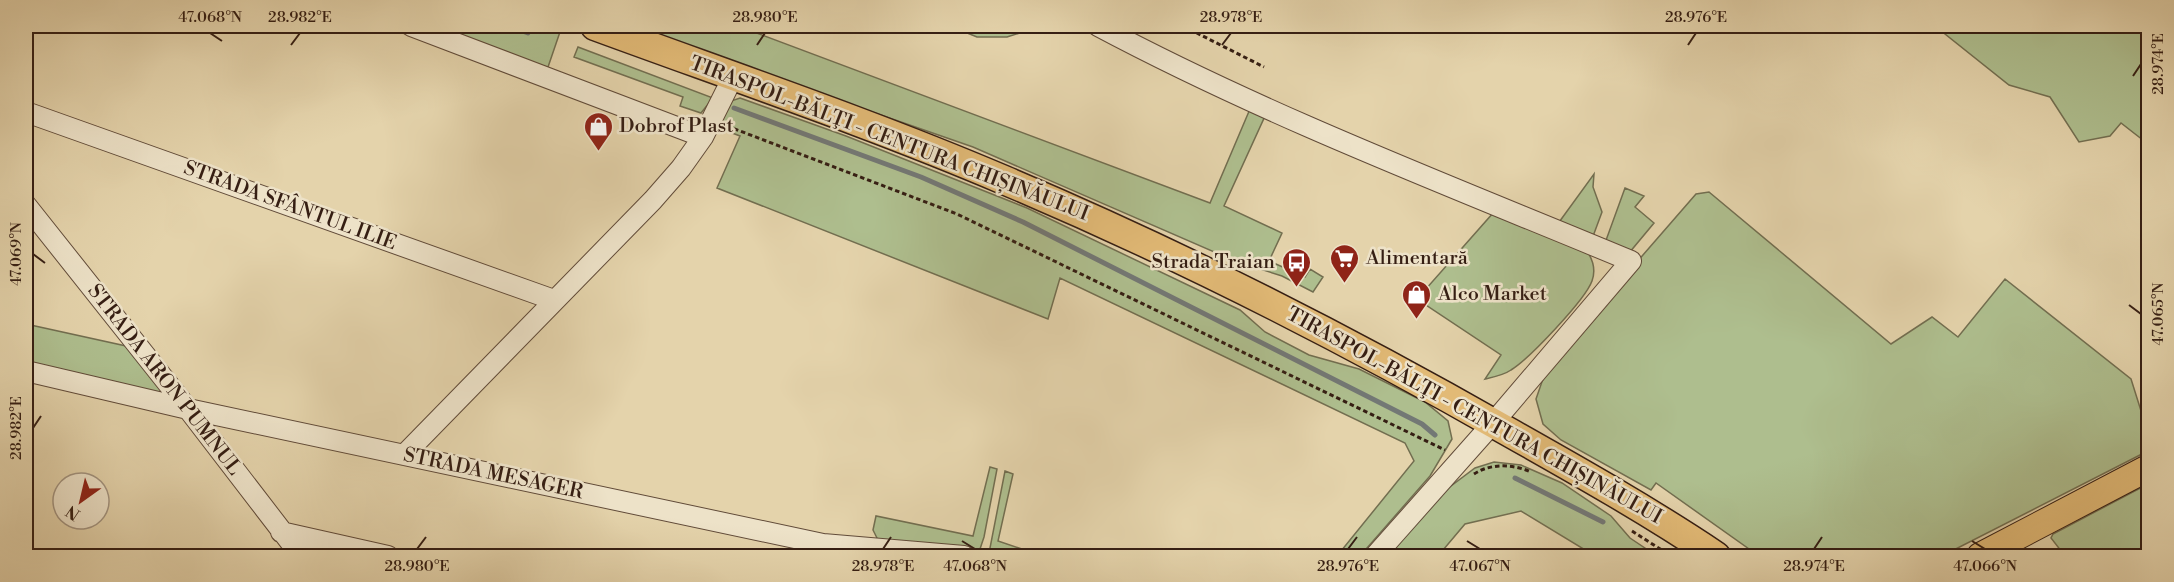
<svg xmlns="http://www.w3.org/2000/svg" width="2174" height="582" viewBox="0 0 2174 582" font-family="'Libre Bodoni',serif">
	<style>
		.green { fill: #aebe8e; stroke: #726e50; stroke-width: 1.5 }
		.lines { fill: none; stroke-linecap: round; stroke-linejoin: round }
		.stream { stroke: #737875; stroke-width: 5 }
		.minor-casing { stroke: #614b39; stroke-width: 22 }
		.major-casing { stroke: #351e13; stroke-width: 28 }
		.highway-casing { stroke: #351e13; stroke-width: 31 }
		.path { stroke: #351e13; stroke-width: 3; stroke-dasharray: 4.5 3; stroke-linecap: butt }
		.minor { stroke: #ede2c8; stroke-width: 20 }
		.major { stroke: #e2ba76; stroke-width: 26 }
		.highway { stroke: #e2ba76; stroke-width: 28 }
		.ticks { fill: none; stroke: #351e13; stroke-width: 2 }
		.labels { text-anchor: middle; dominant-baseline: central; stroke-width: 5; stroke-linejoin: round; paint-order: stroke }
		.poi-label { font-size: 20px; fill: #351e13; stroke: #ede2c8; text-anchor: start }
		.street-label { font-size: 20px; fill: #351e13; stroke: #ede2c8 }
		.neatline { fill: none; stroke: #351e13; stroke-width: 2 }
		.ticks-label { font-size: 15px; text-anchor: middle; fill: #351e13 }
	</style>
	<rect width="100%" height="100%" fill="#e4d3ab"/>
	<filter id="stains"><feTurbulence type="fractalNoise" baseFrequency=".00333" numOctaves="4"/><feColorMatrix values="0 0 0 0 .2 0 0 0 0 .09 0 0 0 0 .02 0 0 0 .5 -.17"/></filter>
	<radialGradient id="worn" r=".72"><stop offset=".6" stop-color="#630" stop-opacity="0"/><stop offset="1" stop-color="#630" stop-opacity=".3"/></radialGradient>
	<path class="green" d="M 429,26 L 562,26 L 547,70 Z
		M 624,26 L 738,26 L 1210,203 L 1250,109 L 1265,116 L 1224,206 L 1282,233 L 1269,261 L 1305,277 L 1310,269 L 1323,277 L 1313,292 L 1282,276 L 1235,261 L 973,147 Z
		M 950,26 L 1042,26 L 1007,37 L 977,37 Z
		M 1935,26 L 2139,26 L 2148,54 L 2148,144 L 2121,123 L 2110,136 L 2079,142 L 2050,97 L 2009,85 Z
		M 578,47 L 713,98 L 701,113 L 680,106 L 683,97 L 574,57 Z
		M 740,98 L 846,136 L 1027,208 L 1240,310 L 1265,332 L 1309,355 L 1359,369 L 1425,402 L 1448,421 L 1452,439 L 1430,476 L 1360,556 L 1337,556 L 1414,461 L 1405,443 L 1060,278 L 1048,319 L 717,188 L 740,136 L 714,126 L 728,102 Z
		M 1594,174 L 1593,187 L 1602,212 L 1592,239 L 1557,225 Z
		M 1625,188 L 1644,196 L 1635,207 L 1654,223 L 1629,253 L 1605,243 Z
		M 1709,192 L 1891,344 L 1932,317 L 1958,337 L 2005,279 L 2131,379 L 2148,433 L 2148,448 L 2140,455 L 1942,556 L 1759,556 L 1656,483 L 1651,490 L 1561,440 L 1543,424 L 1536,399 L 1545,373 L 1576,332 L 1696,194 Z
		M 1494,212 L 1587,251 C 1593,260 1596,270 1592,281 C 1585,300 1529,359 1511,370 C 1504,375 1494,377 1485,379 L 1501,355 L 1417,299 Z
		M 26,324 L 126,346 L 169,395 L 26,364 Z
		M 1494,462 L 1521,465 L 1562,483 L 1611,516 L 1630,538 L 1654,554 L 1665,556 L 1595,556 L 1521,511 L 1465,524 L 1438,556 L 1386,556 L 1443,492 L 1475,468 Z
		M 990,467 L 997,469 L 984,537 L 979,552 L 880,544 L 873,530 L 876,516 L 973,536 Z
		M 1005,471 L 1013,474 L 998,541 L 1043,556 L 1003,556 L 993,554 L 990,548 Z
		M 2148,484 L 2148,556 L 2065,556 L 2051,538 L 2053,534 Z"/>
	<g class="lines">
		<path class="stream" d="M 509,26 L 528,33
			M 734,108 L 921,177 L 1023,222 L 1422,424 L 1435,435
			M 1515,478 L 1603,522"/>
		<defs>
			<path id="minor" d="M 411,26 L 703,137
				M 1098,26 C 1269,117 1451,186 1631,261 L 1493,423 L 1375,556
				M 26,112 L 554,300
				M 26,205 L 188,409 L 301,556
				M 26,371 L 188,409 L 823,544 L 964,556
				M 404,455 L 653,200 L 681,168 L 703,137 L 733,77
				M 281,532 L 388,556"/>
			<path id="major" d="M 1980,556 L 2148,468"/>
			<path id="highway" d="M 595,26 C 731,76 870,123 1004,180 C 1177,253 1344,338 1507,431 C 1578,471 1649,511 1716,556"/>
		</defs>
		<use href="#minor" class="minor-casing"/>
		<use href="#major" class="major-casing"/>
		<use href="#highway" class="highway-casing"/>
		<path class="path" d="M 963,26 C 987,35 1004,31 1028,26
			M 1183,26 L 1264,67
			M 727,126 L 957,214 L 1445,450
			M 1474,474 C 1491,463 1513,464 1531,472
			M 1632,531 L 1671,556"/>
		<use href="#minor" class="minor"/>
		<use href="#major" class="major"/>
		<use href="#highway" class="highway"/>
	</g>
	<path class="ticks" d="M 210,33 L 222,41M 291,45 L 300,33M 757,45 L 765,33M 1222,45 L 1231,33M 1688,45 L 1696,33M 2133,76 L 2141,64M 33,254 L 45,263M 2129,305 L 2141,314M 33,428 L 41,416M 962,541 L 975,549M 1467,541 L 1480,549M 1972,541 L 1985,549M 417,549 L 426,537M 883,549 L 891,537M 1348,549 L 1357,537M 1814,549 L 1822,537"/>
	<defs>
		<symbol id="shop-pin" viewBox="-11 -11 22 30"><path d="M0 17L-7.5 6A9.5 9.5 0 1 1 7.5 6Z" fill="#8f2418" stroke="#ede2c8"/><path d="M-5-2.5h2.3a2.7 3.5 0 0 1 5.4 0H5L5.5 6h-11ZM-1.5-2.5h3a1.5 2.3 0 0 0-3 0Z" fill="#fff"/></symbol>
		<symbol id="supermarket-pin" viewBox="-11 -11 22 30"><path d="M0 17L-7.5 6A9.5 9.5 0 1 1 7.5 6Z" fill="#8f2418" stroke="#ede2c8"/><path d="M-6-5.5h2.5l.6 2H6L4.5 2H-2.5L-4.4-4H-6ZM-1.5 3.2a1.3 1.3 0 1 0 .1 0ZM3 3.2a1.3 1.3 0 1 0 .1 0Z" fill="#fff"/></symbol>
		<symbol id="bus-pin" viewBox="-11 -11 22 30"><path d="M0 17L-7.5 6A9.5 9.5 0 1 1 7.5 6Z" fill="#8f2418" stroke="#ede2c8"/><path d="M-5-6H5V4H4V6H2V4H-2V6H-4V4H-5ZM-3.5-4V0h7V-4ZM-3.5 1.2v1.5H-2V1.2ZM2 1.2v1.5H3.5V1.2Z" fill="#fff"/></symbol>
	</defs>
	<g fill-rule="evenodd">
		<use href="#shop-pin" x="582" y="110" width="33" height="45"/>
		<use href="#supermarket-pin" x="1328" y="242" width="33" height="45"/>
		<use href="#bus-pin" x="1280" y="246" width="33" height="45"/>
		<use href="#shop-pin" x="1400" y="278" width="33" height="45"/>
	</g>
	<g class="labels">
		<g class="poi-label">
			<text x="619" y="126">Dobrof Plast</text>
			<text x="1366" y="258">Alimentară</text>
			<text x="1275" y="262" text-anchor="end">Strada Traian</text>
			<text x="1438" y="294">Alco Market</text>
		</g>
		<g class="street-label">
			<text transform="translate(889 139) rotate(21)">TIRASPOL-BĂLŢI - CENTURA CHIȘINĂULUI</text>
			<text transform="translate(290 206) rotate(20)">STRADA SFÂNTUL ILIE</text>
			<text transform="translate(164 380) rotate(52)">STRADA ARON PUMNUL</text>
			<text transform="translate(1474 416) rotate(29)">TIRASPOL-BĂLŢI - CENTURA CHIȘINĂULUI</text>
			<text transform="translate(493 474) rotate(12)">STRADA MESAGER</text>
		</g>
	</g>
	<rect width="2174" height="582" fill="none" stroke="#e4d3ab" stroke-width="66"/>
	<g transform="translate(81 501) rotate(214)"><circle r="28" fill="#ede2c8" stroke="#a39480" stroke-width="1.5"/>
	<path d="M0-4.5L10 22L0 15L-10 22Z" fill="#8f2418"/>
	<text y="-9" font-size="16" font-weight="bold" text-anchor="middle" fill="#351e13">N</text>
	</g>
	<rect x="33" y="33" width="2108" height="516" class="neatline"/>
	<g class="ticks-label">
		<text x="210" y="22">47.068°N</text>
		<text x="300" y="22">28.982°E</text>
		<text x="765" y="22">28.980°E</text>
		<text x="1231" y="22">28.978°E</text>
		<text x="1696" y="22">28.976°E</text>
		<text transform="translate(2158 64) rotate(-90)" y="5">28.974°E</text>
		<text transform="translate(16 254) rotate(-90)" y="5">47.069°N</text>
		<text transform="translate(2158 314) rotate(-90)" y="5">47.065°N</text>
		<text transform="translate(16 428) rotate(-90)" y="5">28.982°E</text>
		<text x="417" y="571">28.980°E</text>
		<text x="883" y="571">28.978°E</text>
		<text x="975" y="571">47.068°N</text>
		<text x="1348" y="571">28.976°E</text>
		<text x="1480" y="571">47.067°N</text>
		<text x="1814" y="571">28.974°E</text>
		<text x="1985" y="571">47.066°N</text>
	</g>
	<rect width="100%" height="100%" filter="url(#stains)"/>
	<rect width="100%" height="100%" fill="url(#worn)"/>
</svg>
